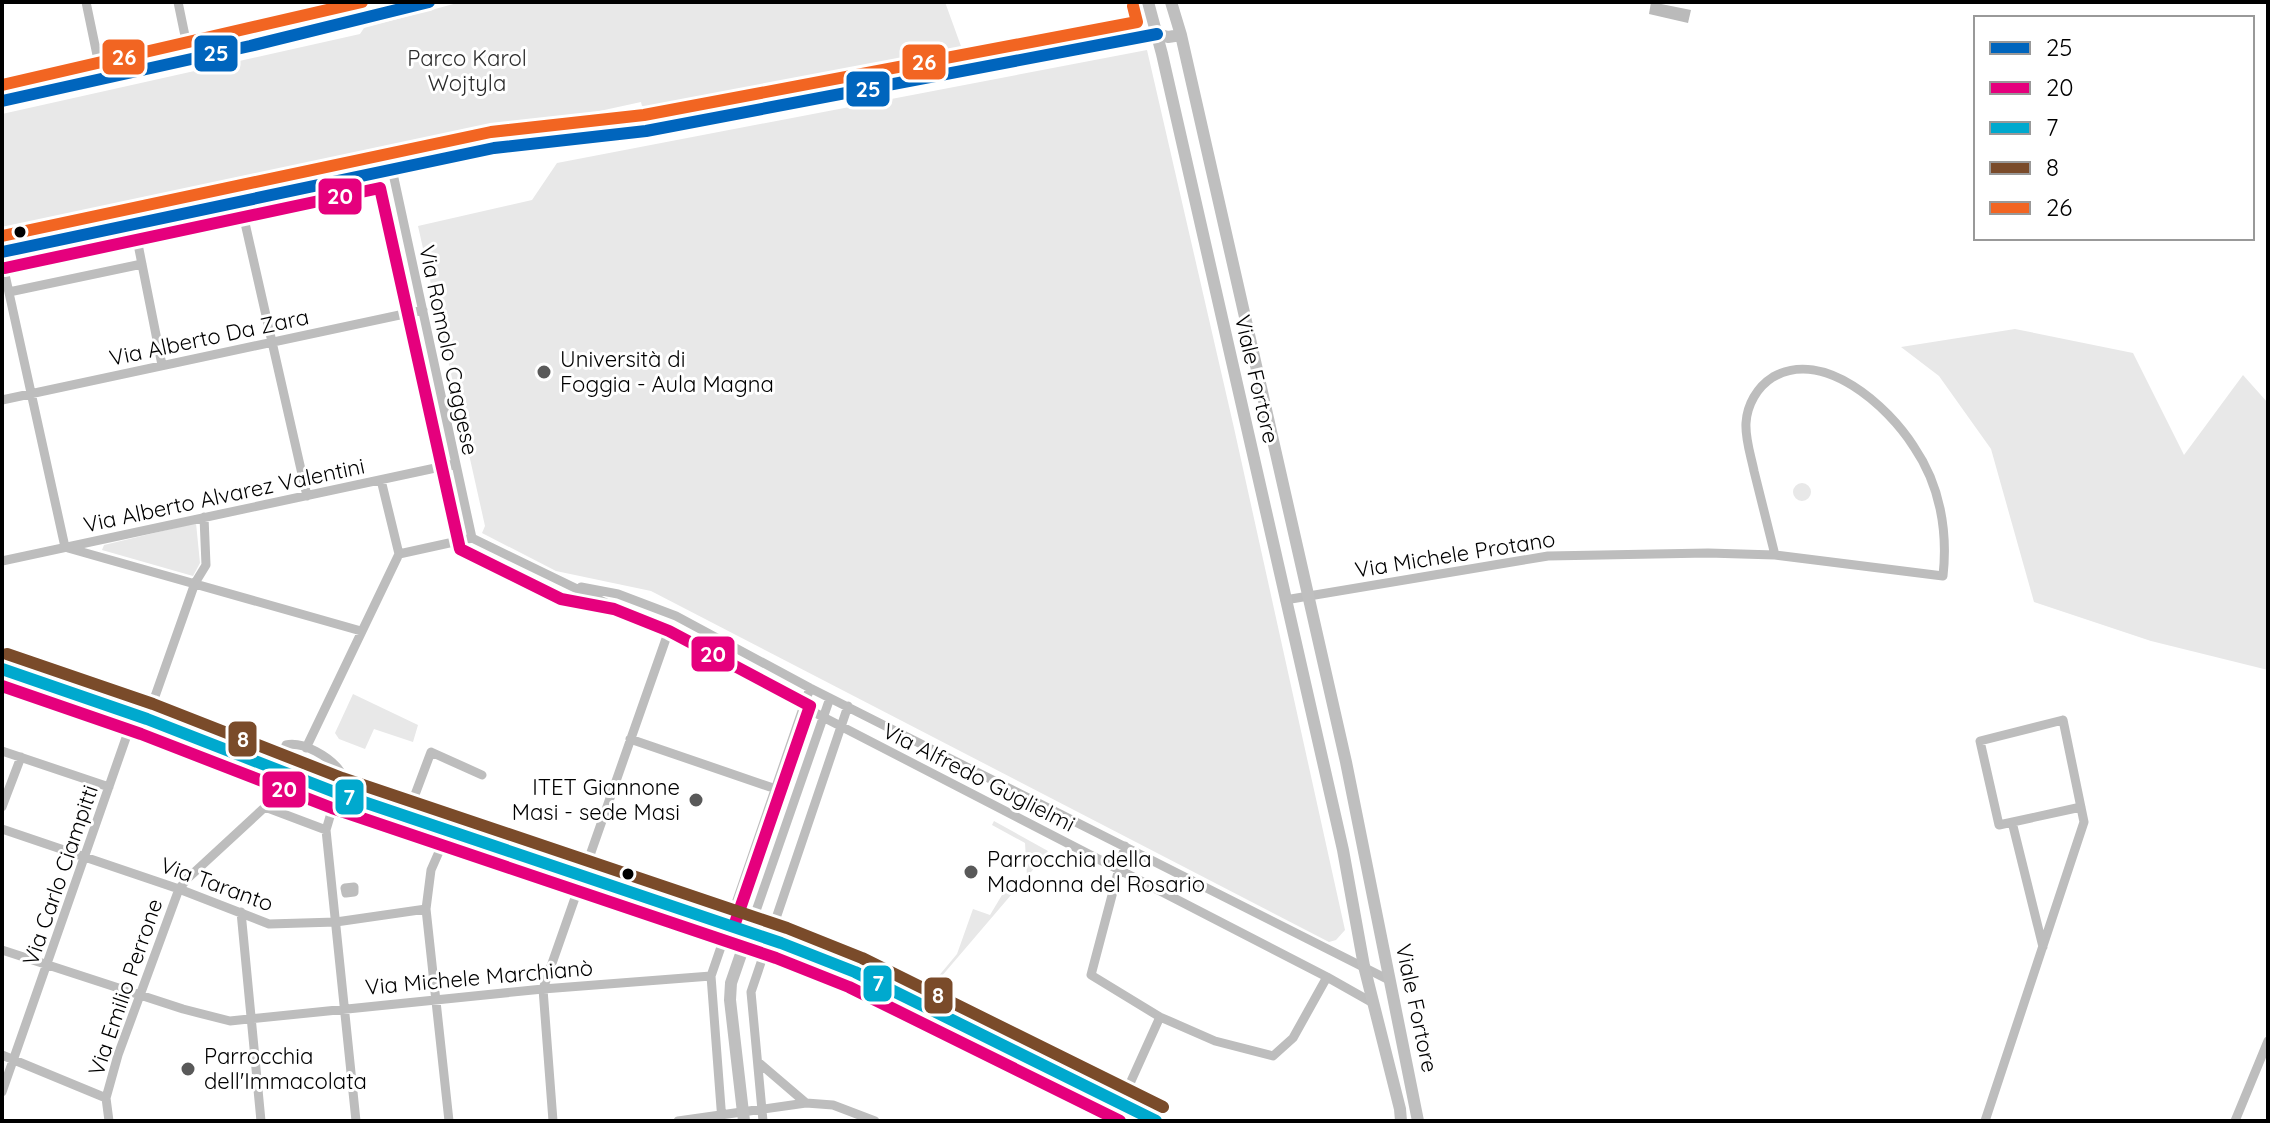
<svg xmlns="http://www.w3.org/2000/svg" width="2270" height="1123" viewBox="0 0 2270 1123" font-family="Quicksand,sans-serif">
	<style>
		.green { fill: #e8e8e8 }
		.water { fill: #bababa }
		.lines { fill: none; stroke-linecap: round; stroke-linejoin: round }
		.street { stroke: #bdbdbd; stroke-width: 9 }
		.secondary { stroke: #bfbfbf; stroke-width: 12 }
		.bus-1-casing { stroke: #fff; stroke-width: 18 }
		.bus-2-casing { stroke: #fff; stroke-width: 18 }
		.bus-3-casing { stroke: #fff; stroke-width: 18 }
		.bus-4-casing { stroke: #fff; stroke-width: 18 }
		.bus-5-casing { stroke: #fff; stroke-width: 18 }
		.bus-1 { stroke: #0065bd; stroke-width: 12 }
		.bus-2 { stroke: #e5007d; stroke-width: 12 }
		.bus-3 { stroke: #00a9ce; stroke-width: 12 }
		.bus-4 { stroke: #7a4b2a; stroke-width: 12 }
		.bus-5 { stroke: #f26522; stroke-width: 12 }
		.bus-dot { fill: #000; stroke: #fff; stroke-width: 3 }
		.poi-dot { fill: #595959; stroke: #fff; stroke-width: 3 }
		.labels { text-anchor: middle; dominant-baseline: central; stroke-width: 6; stroke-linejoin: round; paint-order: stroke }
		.park-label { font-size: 22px; fill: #2c2c2c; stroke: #fff }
		.street-label { font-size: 22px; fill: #000; stroke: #fff }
		.poi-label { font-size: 22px; fill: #000; stroke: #fff; text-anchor: start }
		.line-badge { stroke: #fff; stroke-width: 3 }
		.badge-label { font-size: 22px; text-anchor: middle; font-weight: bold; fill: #fff }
	</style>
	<rect width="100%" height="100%" fill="#fff"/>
	<path class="green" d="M 461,2 L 945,2 L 966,60 L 645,118 L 641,102 L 2,241 L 2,114 L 360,34 L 364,28 Z
		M 1147,50 L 1234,428 L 1345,930 L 1336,940 L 1329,942 L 651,591 L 556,571 L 482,533 L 485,526 L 418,226 L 532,200 L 557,163 Z
		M 2015,329 L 2133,353 L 2184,455 L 2243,375 L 2268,403 L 2268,670 L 2151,641 L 2034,602 L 1991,449 L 1939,376 L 1901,347 Z
		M1793 492a9 9 0 1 1 18 0a9 9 0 1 1-18 0Z
		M 196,523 L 200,563 L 193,576 L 102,550 L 104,545 Z
		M 353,694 L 418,725 L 413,742 L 374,729 L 365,749 L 339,739 L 335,733 Z
		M 994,821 L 1048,851 L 1027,877 L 1025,843 L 992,825 Z
		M 1008,885 L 1017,888 L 929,991 L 927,990 L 957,954 L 973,909 L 990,915 Z"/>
	<path class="water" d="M 1651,2 L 1691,10 L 1688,23 L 1649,14 Z"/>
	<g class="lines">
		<path class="street" d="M 86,2 L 102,79
			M 178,2 L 190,60
			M 392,169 L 472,538
			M 240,201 L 307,496
			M 134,224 L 162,365
			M 2,261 L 65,547
			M 9,292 L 142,264
			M 2,400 L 423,310
			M 381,480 L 399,554
			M 472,538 L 668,633 L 823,717 L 1327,977 L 1373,1003
			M 68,548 L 361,631
			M 2,561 L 454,464
			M 581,587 L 618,594 L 676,616 L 810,688 L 1389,980
			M 1285,600 L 1548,556 L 1708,553 L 1775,555 L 1943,576 C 1948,531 1940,485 1914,447 C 1888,406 1824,348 1773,377 C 1757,387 1747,405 1746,423 C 1745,439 1751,456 1754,471 C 1761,499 1768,527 1775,555
			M 147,719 L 195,583 L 206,565 L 204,517
			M 630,739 L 776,789
			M 306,748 L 399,554 L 472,538
			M 2,751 L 109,787
			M 2,807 L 21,757
			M 407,816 L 431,752 L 482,775
			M 2012,822 L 2043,947
			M 2,829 L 179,889 L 269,924 L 336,922 L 426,909
			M 326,830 L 356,1121
			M 1125,846 L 1091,975 L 1160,1017 L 1215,1041 L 1273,1056 L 1293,1038 L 1327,977
			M 354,887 L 354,892 L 346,893 L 345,888 Z
			M 241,912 L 261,1121
			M 749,931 L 830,698
			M 2,950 L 183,1009 L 230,1021 L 543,989 L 711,976
			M 2,1055 L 106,1098
			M 758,1062 L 806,1103
			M 2,1092 L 134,715
			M 109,1121 L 106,1098 L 118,1055 L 179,889 L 187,879 L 265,807 L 286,745 C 303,741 330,757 340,771 L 337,793 L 326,830 L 265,807
			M 449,1121 L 426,909 L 431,870 L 449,829
			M 553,1121 L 543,989 L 668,633
			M 678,1121 L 806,1103 L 833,1105 L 875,1121
			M 722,1121 L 711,976 L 810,688
			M 763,1121 L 751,992 L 848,706
			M 1113,1121 L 1160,1017
			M 1985,1121 L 2084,822 L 2063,720 L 1980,741 L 1999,825 L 2081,807
			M 2235,1121 L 2268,1041"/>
		<path class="secondary" d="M 1148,2 L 1162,54 L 1343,850 L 1364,966 L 1400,1109 L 1401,1121
			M 1171,2 L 1181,35 L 1346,762 L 1418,1121
			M 2,101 L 250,46 L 429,2
			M 2,252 L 494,148 L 646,131 L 1157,34 L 1168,37 L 1181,35
			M 2,669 L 147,719 L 337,793 L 781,943 L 855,972 L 1156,1121
			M 744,1121 L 730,1000 L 731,983 L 749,931"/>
		<defs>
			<path id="bus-1" d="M 2,101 L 250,46 L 429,2
				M 2,252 L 494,148 L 646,131 L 1157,34"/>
			<path id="bus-2" d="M 5,268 L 380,188 L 460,549 L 561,599 L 614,609 L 669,631 L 810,706 L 734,926
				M 2,686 L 141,734 L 332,808 L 776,958 L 849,987 L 1120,1121"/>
			<path id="bus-3" d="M 2,669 L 147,719 L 337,793 L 781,943 L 855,972 L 1156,1121"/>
			<path id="bus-4" d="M 7,654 L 153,704 L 342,778 L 787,928 L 862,958 L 1163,1107"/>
			<path id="bus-5" d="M 2,85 L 362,2
				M 2,236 L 491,132 L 644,115 L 1137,22 L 1133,6"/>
		</defs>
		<use href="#bus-1" class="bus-1-casing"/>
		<use href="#bus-2" class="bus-2-casing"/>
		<use href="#bus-3" class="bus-3-casing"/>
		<use href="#bus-4" class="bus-4-casing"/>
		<use href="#bus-5" class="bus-5-casing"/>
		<use href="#bus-1" class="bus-1"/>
		<use href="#bus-2" class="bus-2"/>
		<use href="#bus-3" class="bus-3"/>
		<use href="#bus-4" class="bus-4"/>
		<use href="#bus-5" class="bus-5"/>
	</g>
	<g class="bus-dot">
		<circle cx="20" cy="232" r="7"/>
		<circle cx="628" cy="874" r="7"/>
	</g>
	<g class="poi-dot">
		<circle cx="544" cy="372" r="8"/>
		<circle cx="696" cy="800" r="8"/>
		<circle cx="971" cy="872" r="8"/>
		<circle cx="188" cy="1069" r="8"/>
	</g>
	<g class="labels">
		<g class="park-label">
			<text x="467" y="58">Parco Karol<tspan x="467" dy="25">Wojtyla</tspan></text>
		</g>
		<g class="street-label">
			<text transform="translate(209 337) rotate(-12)">Via Alberto Da Zara</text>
			<text transform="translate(449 350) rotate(78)">Via Romolo Caggese</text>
			<text transform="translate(1257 379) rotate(77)">Viale Fortore</text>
			<text transform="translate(224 495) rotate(-12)">Via Alberto Alvarez Valentini</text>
			<text transform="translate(1455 554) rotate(-9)">Via Michele Protano</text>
			<text transform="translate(979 777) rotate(27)">Via Alfredo Guglielmi</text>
			<text transform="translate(60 875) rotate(-71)">Via Carlo Ciampitti</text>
			<text transform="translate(217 884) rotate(20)">Via Taranto</text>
			<text transform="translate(479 977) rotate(-5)">Via Michele Marchianò</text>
			<text transform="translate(125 987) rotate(-71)">Via Emilio Perrone</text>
			<text transform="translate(1417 1008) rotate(78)">Viale Fortore</text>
		</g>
		<g class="poi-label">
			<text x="560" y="359">Università di<tspan x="560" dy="25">Foggia - Aula Magna</tspan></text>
			<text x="680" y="787" text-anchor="end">ITET Giannone<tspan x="680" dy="25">Masi - sede Masi</tspan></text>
			<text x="987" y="859">Parrocchia della<tspan x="987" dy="25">Madonna del Rosario</tspan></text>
			<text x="204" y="1056">Parrocchia<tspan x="204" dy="25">dell'Immacolata</tspan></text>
		</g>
	</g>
	<g class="line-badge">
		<rect x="193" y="34" width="46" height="39" rx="8" fill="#0065bd"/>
		<rect x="101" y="38" width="45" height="38" rx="8" fill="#f26522"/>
		<rect x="901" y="43" width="46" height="38" rx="8" fill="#f26522"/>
		<rect x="845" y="70" width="46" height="38" rx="8" fill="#0065bd"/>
		<rect x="317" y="177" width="46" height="39" rx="8" fill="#e5007d"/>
		<rect x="690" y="635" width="46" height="38" rx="8" fill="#e5007d"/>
		<rect x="227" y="720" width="31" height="38" rx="8" fill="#7a4b2a"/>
		<rect x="261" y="770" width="46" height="39" rx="8" fill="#e5007d"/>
		<rect x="334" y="778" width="31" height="38" rx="8" fill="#00a9ce"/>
		<rect x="862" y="964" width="31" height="39" rx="8" fill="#00a9ce"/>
		<rect x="923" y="976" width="31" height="39" rx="8" fill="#7a4b2a"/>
	</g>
	<g class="badge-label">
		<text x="216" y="61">25</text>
		<text x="124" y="65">26</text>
		<text x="924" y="70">26</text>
		<text x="868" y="97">25</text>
		<text x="340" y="204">20</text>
		<text x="713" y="662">20</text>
		<text x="243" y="747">8</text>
		<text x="284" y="797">20</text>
		<text x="349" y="805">7</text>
		<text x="878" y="991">7</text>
		<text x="938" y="1003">8</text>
	</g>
	<rect width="2270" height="1123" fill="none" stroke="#000000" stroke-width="8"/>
	<rect x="1974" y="16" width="280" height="224" fill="#ffffff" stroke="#999999" stroke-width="2"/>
	<rect x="1990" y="42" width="40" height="12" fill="#0065bd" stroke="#999999" stroke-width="2"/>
	<text x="2046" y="56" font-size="24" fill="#000000">25</text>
	<rect x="1990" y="82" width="40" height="12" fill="#e5007d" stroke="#999999" stroke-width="2"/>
	<text x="2046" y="96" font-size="24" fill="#000000">20</text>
	<rect x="1990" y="122" width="40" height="12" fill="#00a9ce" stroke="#999999" stroke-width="2"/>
	<text x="2046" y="136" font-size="24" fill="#000000">7</text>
	<rect x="1990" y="162" width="40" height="12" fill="#7a4b2a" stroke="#999999" stroke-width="2"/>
	<text x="2046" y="176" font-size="24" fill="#000000">8</text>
	<rect x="1990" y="202" width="40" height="12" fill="#f26522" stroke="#999999" stroke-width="2"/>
	<text x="2046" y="216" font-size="24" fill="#000000">26</text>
</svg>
